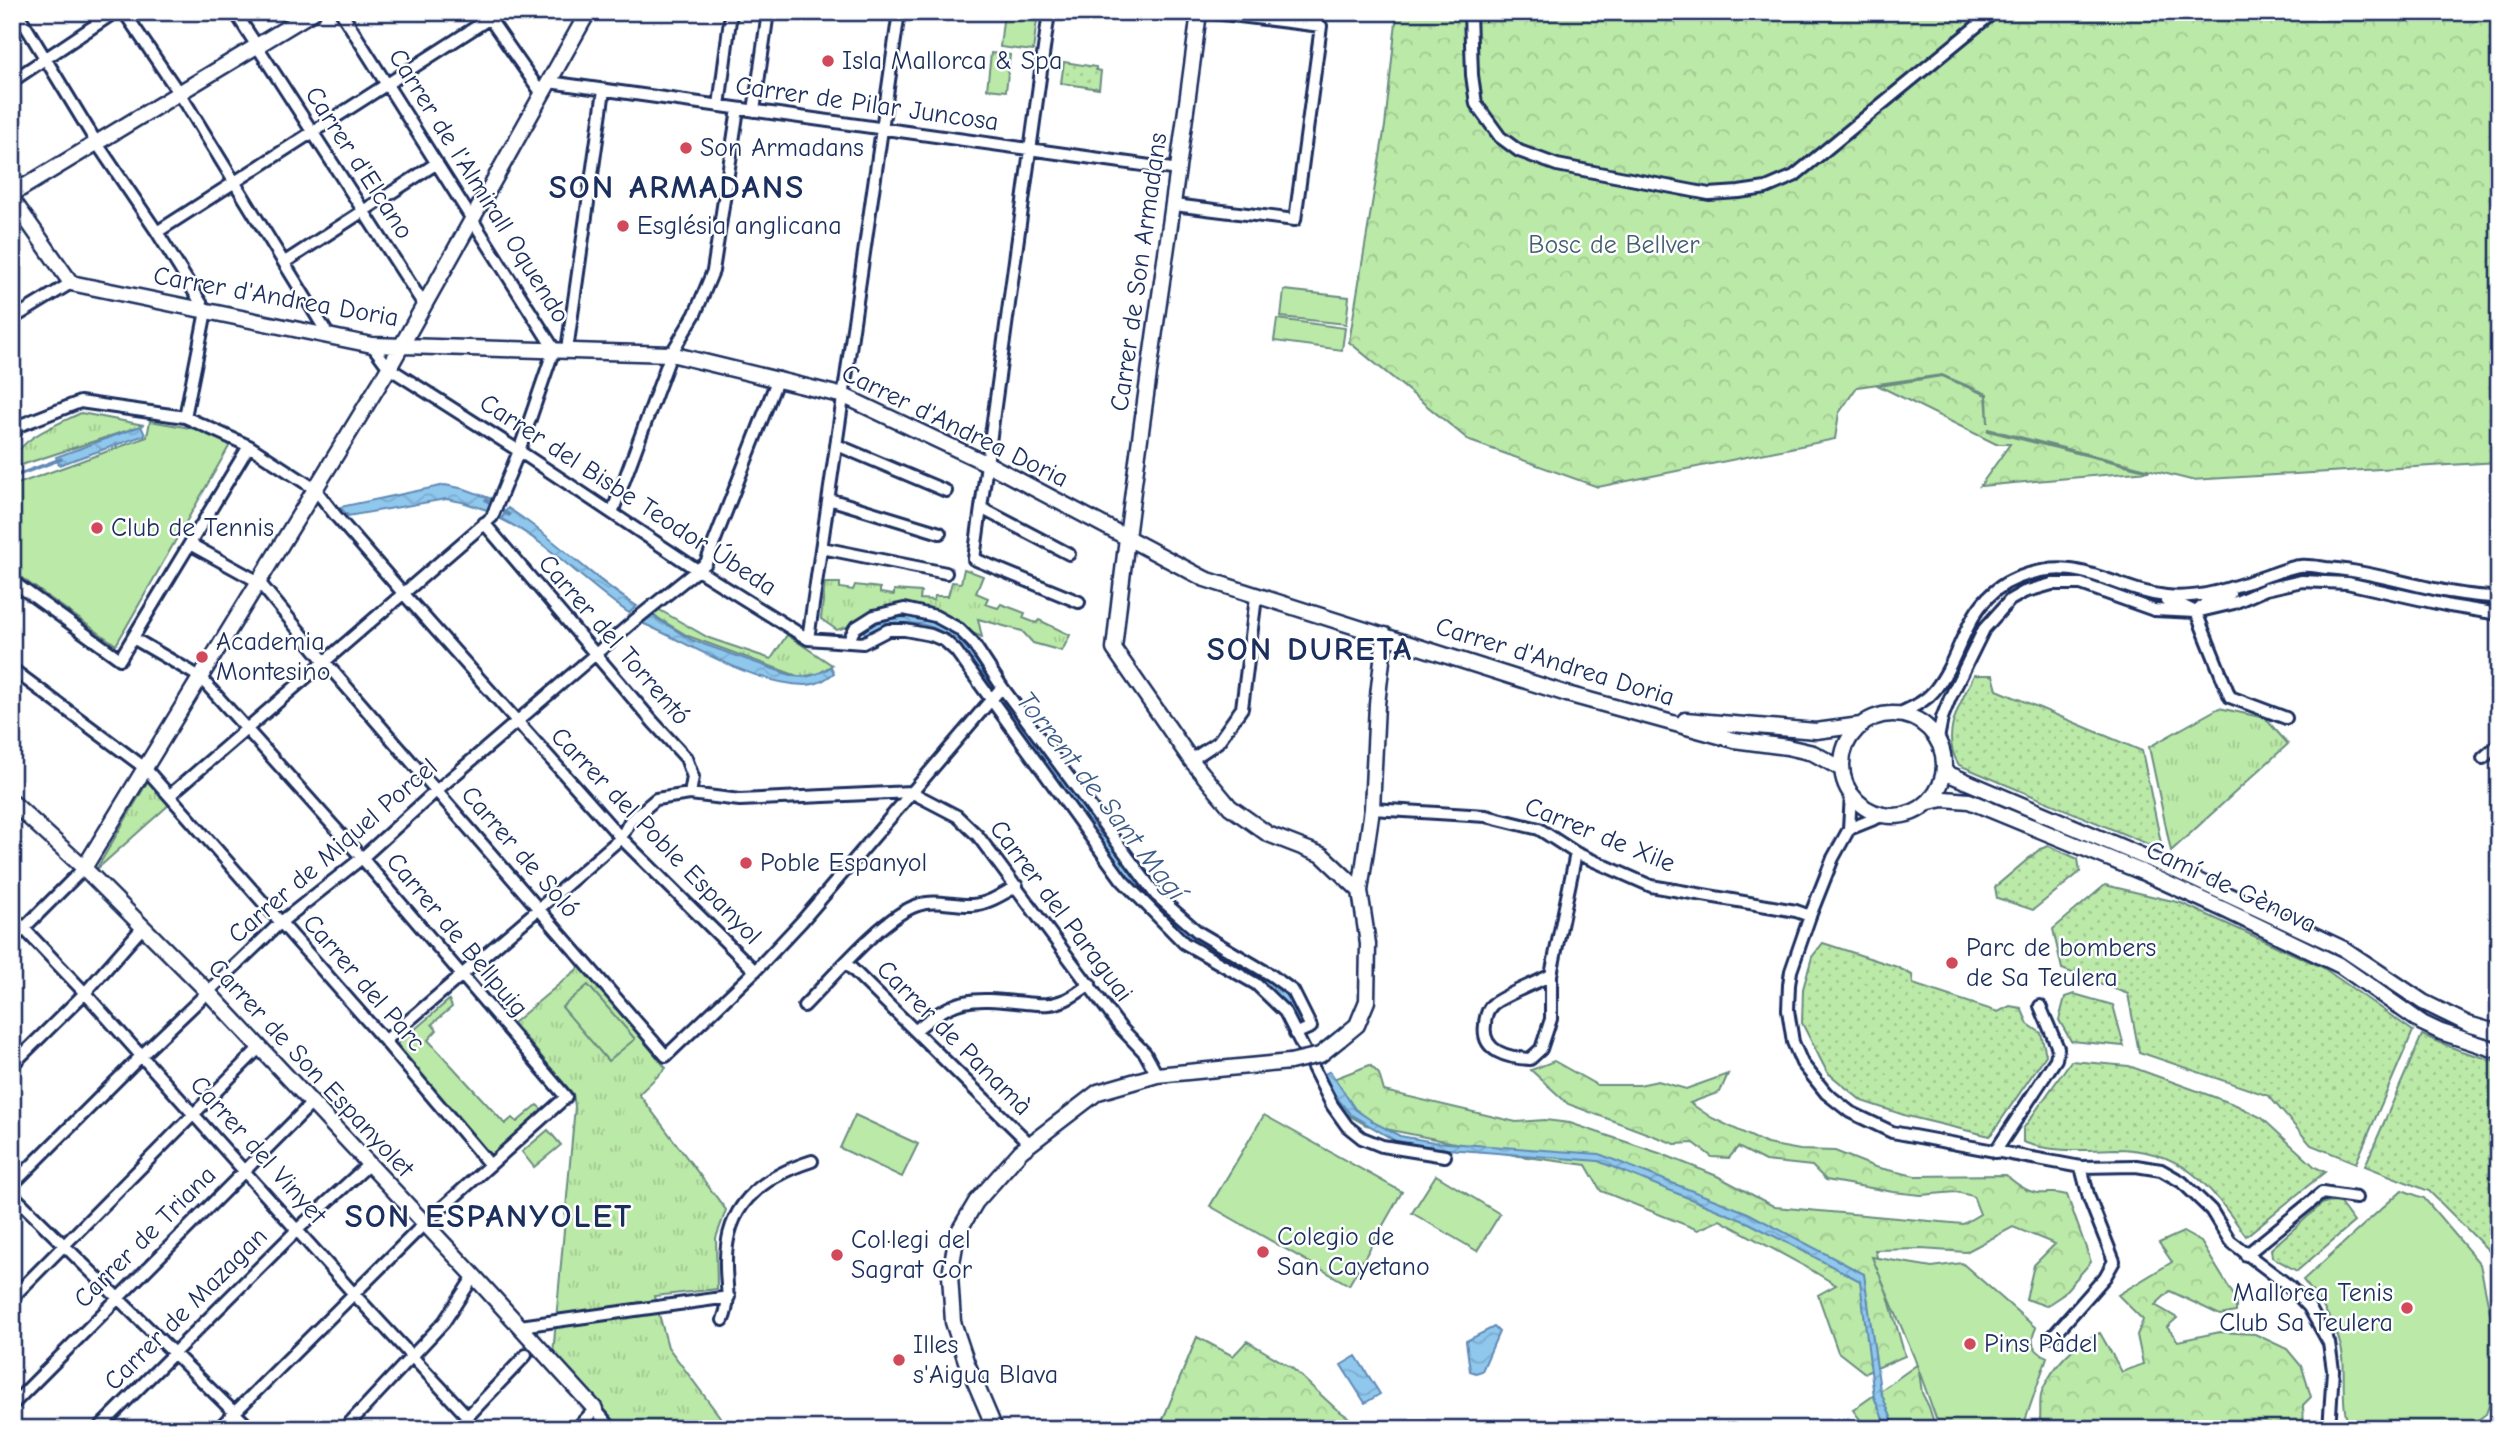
<svg xmlns="http://www.w3.org/2000/svg" width="2511" height="1441" viewBox="0 0 2511 1441" font-family="'Comic Neue',sans-serif">
	<style>
		.grass { fill: url(#grass-dots); stroke: #6b8c82; stroke-width: 2 }
		.forest { fill: url(#forest-crowns); stroke: #6b8c82; stroke-width: 2 }
		.park { fill: url(#park-tufts); stroke: #6b8c82; stroke-width: 2 }
		.garden { fill: #bbe9a7; stroke: #6b8c82; stroke-width: 2 }
		.water { fill: url(#water-waves); stroke: #618ab4; stroke-width: 2 }
		.lines { fill: none; stroke-linecap: round; stroke-linejoin: round }
		.stream { stroke: #618ab4; stroke-width: 3.5 }
		.minor-casing { stroke: #1b2f5e; stroke-width: 16 }
		.tertiary-casing { stroke: #1b2f5e; stroke-width: 19 }
		.minor { stroke: #fff; stroke-width: 10 }
		.tertiary { stroke: #fff; stroke-width: 14 }
		.tertiary-bridge-casing { stroke: #1b2f5e; stroke-width: 19; stroke-linecap: butt }
		.tertiary-bridge { stroke: #fff; stroke-width: 14 }
		.poi-dot { fill: #d1495b; stroke: #fff; stroke-width: 2.5 }
		.labels { text-anchor: middle; dominant-baseline: central; stroke-width: 5; stroke-linejoin: round; paint-order: stroke }
		.poi-label { font-size: 26px; fill: #1b2f5e; stroke: #fff; text-anchor: start }
		.street-label { font-size: 26px; fill: #1b2f5e; stroke: #fff }
		.park-label { font-size: 26px; fill: #435e70; stroke: #fff }
		.water-label { font-size: 28px; font-style: italic; fill: #3e5d89; stroke: #fff }
		.district-label { font-size: 33px; font-weight: bold; letter-spacing: 2px; fill: #1b2f5e; stroke: #fff }
	</style>
	<defs>
		<pattern id="grass-dots" width="8" height="8" patternUnits="userSpaceOnUse" patternTransform="scale(1.75)"><rect width="8" height="8" fill="#bbe9a7"/><path d="M2 2h.1M6 6h.1" fill="none" stroke="#a0c892" stroke-width="1.8" stroke-linecap="round"/></pattern>
		<pattern id="forest-crowns" width="20" height="18" patternUnits="userSpaceOnUse" patternTransform="scale(1.75)"><rect width="20" height="18" fill="#bbe9a7"/><path d="M2 6a3 3 0 1 1 6 0M12 15a3 3 0 1 1 6 0" fill="none" stroke="#a0c892"/></pattern>
		<pattern id="park-tufts" width="24" height="20" patternUnits="userSpaceOnUse" patternTransform="scale(1.75)"><rect width="24" height="20" fill="#bbe9a7"/><path d="M3 7l-1-3M5 7V3M7 7l1-3M15 17l-1-3M17 17v-4M19 17l1-3" fill="none" stroke="#a0c892"/></pattern>
		<pattern id="water-waves" width="16" height="10" patternUnits="userSpaceOnUse" patternTransform="scale(1.75)"><rect width="16" height="10" fill="#8fc7ed"/><path d="M0 5q4-4 8 0t8 0" fill="none" stroke="#7babce"/></pattern>
	</defs>
	<rect width="100%" height="100%" fill="#fff"/>
	<filter id="ink" filterUnits="userSpaceOnUse"><feTurbulence type="fractalNoise" baseFrequency=".0143" numOctaves="2"/><feDisplacementMap in="SourceGraphic" scale="14" xChannelSelector="R" yChannelSelector="G"/><feConvolveMatrix kernelMatrix="1 2 1 2 8 2 1 2 1" color-interpolation-filters="sRGB"/></filter>
	<g filter="url(#ink)">
		<path class="grass" d="M 1064,62 L 1096,67 L 1096,70 L 1101,71 L 1099,89 L 1061,83 Z
			M 1974,675 L 1993,675 L 1997,690 L 2142,751 L 2161,843 L 2157,848 L 1959,765 C 1939,735 1961,703 1974,675 Z
			M 2049,846 L 2078,859 L 2080,872 L 2033,910 L 1997,898 L 1995,887 L 2040,849 Z
			M 2105,885 L 2181,903 L 2322,967 L 2413,1031 L 2356,1163 L 2311,1145 L 2269,1096 L 2139,1052 L 2128,994 L 2062,969 L 2053,929 Z
			M 1823,943 L 1897,967 L 1912,975 L 1913,984 L 1998,1012 L 2010,1006 L 2021,1008 L 2028,1024 L 2041,1033 L 2046,1055 L 1990,1136 L 1907,1116 L 1862,1101 L 1827,1072 L 1802,1023 L 1803,989 L 1812,957 Z
			M 2074,994 L 2113,1005 L 2124,1046 L 2071,1041 L 2059,1020 L 2065,997 Z
			M 2422,1035 L 2461,1051 L 2499,1062 L 2499,1249 L 2491,1253 L 2429,1191 L 2365,1166 Z
			M 2071,1061 L 2129,1066 L 2236,1105 L 2262,1118 L 2315,1167 L 2325,1172 L 2246,1236 C 2208,1184 2184,1149 2114,1149 C 2084,1150 2051,1153 2023,1142 L 2023,1129 Z
			M 2339,1202 L 2354,1222 L 2297,1271 L 2272,1257 L 2271,1249 L 2323,1203 Z"/>
		<path class="forest" d="M 1397,12 L 2499,12 L 2499,462 L 2191,480 L 1988,429 L 1988,431 L 2149,471 L 1980,486 L 2010,444 L 1996,444 L 1879,386 L 1942,376 L 1986,395 L 1988,423 L 1987,394 L 1942,375 L 1857,387 L 1839,413 L 1835,439 L 1598,487 L 1470,441 L 1349,342 L 1385,126 Z
			M 1554,1061 L 1597,1085 L 1639,1085 L 1658,1081 L 1686,1089 L 1728,1074 L 1720,1092 L 1690,1103 L 1712,1118 L 1767,1144 L 1800,1150 L 1835,1151 L 1875,1167 L 1915,1176 L 2006,1175 C 2015,1183 2026,1192 2038,1193 C 2050,1194 2053,1191 2067,1195 L 2091,1262 L 2061,1296 L 2046,1306 L 2026,1299 L 2034,1265 L 2055,1244 L 2013,1227 L 1966,1252 L 1921,1249 L 1875,1250 L 1905,1356 L 1865,1373 L 1838,1352 L 1818,1295 L 1836,1285 L 1808,1268 L 1720,1220 L 1698,1230 L 1601,1191 L 1586,1165 L 1519,1156 L 1366,1125 L 1345,1113 L 1333,1079 L 1370,1065 L 1379,1074 L 1384,1091 L 1516,1122 L 1545,1120 L 1570,1123 L 1662,1154 L 1717,1176 L 1775,1207 L 1963,1224 L 1980,1214 L 1973,1196 L 1956,1192 L 1921,1195 L 1893,1192 L 1826,1180 L 1812,1166 L 1765,1161 L 1738,1147 L 1729,1158 L 1712,1157 L 1694,1143 L 1675,1144 L 1568,1104 L 1531,1070 Z
			M 2183,1232 L 2201,1242 L 2236,1299 L 2236,1312 L 2220,1315 L 2170,1291 L 2155,1305 L 2177,1318 L 2167,1327 L 2178,1341 L 2220,1332 L 2255,1334 L 2287,1349 L 2302,1367 L 2311,1397 L 2303,1405 L 2304,1429 L 2049,1429 L 2040,1419 C 2041,1410 2039,1399 2042,1391 C 2054,1365 2074,1343 2100,1333 L 2122,1372 L 2143,1364 L 2137,1335 L 2143,1320 L 2118,1295 L 2172,1262 L 2159,1243 Z
			M 1197,1337 L 1233,1356 L 1247,1341 L 1292,1368 L 1335,1408 L 1365,1429 L 1159,1429 Z
			M 1918,1364 L 1922,1393 L 1929,1407 L 1936,1429 L 1867,1429 L 1853,1410 Z"/>
		<path class="park" d="M 81,413 L 144,425 L 12,468 C 12,440 59,424 81,413 Z
			M 964,569 L 983,576 L 976,593 L 988,598 L 985,604 L 998,608 L 1001,604 L 1025,613 L 1023,618 L 1036,623 L 1039,620 L 1070,635 L 1062,651 L 1033,643 L 1022,631 L 978,619 L 982,637 L 910,607 L 837,630 L 821,619 L 825,583 L 840,583 L 840,588 L 853,590 L 855,585 L 880,588 L 880,593 L 894,595 L 894,590 L 921,592 L 920,599 L 934,600 L 935,596 L 948,596 L 952,582 L 961,583 Z
			M 658,609 L 709,638 L 771,659 L 787,635 L 832,665 L 818,674 L 800,677 L 688,636 L 653,615 Z
			M 2219,708 L 2265,718 L 2288,744 L 2171,851 L 2149,747 Z
			M 148,781 L 171,803 L 96,870 Z
			M 581,966 L 666,1068 L 639,1094 L 726,1210 L 716,1238 L 717,1289 L 654,1296 L 668,1347 L 729,1429 L 619,1429 L 553,1354 L 575,1106 L 573,1094 L 513,1023 Z"/>
		<path class="garden" d="M 1004,12 L 1038,12 L 1033,51 L 1000,47 Z
			M 991,53 L 1010,55 L 1006,91 L 987,89 Z
			M 1284,290 L 1349,297 L 1346,324 L 1281,317 Z
			M 1277,319 L 1345,328 L 1342,350 L 1274,341 Z
			M 150,421 L 219,433 L 231,443 L 116,645 L 12,571 L 12,486 L 147,437 Z
			M 588,985 L 635,1039 L 608,1061 L 562,1007 Z
			M 449,1000 L 452,1007 L 432,1024 L 437,1030 L 428,1040 L 505,1124 L 512,1118 L 517,1122 L 537,1105 L 545,1112 L 490,1161 L 394,1047 Z
			M 855,1115 L 918,1144 L 902,1177 L 840,1148 Z
			M 1264,1115 L 1402,1192 L 1349,1285 L 1210,1206 Z
			M 548,1130 L 561,1145 L 534,1167 L 522,1152 Z
			M 1436,1175 L 1500,1214 L 1477,1251 L 1412,1213 Z
			M 2402,1190 L 2424,1198 L 2480,1264 L 2499,1357 L 2499,1385 L 2494,1391 L 2486,1414 L 2466,1429 L 2433,1429 L 2349,1422 C 2341,1414 2345,1372 2343,1357 C 2339,1328 2321,1302 2303,1280 Z
			M 1872,1257 L 1932,1267 L 1962,1263 L 2036,1328 C 2029,1342 2033,1351 2047,1357 L 2025,1421 L 2032,1429 L 1940,1429 L 1914,1357 Z"/>
		<path class="water" d="M 141,426 L 145,435 L 59,465 L 56,457 Z
			M 445,485 L 465,489 L 492,499 L 487,510 L 462,502 L 446,499 L 348,516 L 340,507 Z
			M 508,508 C 554,537 591,578 637,606 L 629,613 C 585,584 549,542 501,519 Z
			M 651,615 L 692,640 L 793,676 C 808,678 817,675 831,667 L 834,673 C 825,680 817,685 805,685 C 755,685 688,643 642,623 Z
			M 903,615 C 949,616 962,643 987,676 L 981,681 C 971,667 962,652 951,640 C 930,618 890,618 868,637 L 862,629 L 876,621 Z
			M 1009,705 L 1095,822 L 1088,827 L 1002,710 Z
			M 1103,832 C 1125,863 1145,897 1174,921 C 1190,934 1207,943 1225,952 L 1221,961 L 1182,938 L 1156,914 L 1096,839 Z
			M 1232,957 L 1267,979 L 1289,998 L 1303,1023 L 1296,1026 L 1228,965 Z
			M 1330,1071 L 1355,1109 L 1375,1123 L 1400,1136 L 1434,1142 L 1599,1154 L 1748,1213 L 1864,1274 L 1880,1390 L 1896,1429 L 1887,1429 L 1874,1397 L 1860,1281 L 1749,1223 L 1598,1161 L 1435,1148 L 1399,1143 L 1350,1114 L 1337,1098 L 1323,1075 Z
			M 1494,1327 L 1499,1332 L 1482,1371 L 1476,1373 L 1470,1371 L 1466,1341 Z
			M 1356,1356 L 1380,1394 L 1365,1403 L 1341,1365 Z"/>
		<g class="lines">
			<path class="stream" d="M 12,477 L 61,459
				M 486,500 L 509,515
				M 983,673 L 995,690
				M 999,696 L 1009,709
				M 1091,820 L 1103,836"/>
			<defs>
				<path id="minor" d="M 17,12 L 96,142 L 157,232 L 206,311 L 185,417
					M 124,12 L 187,105 L 329,336
					M 235,12 L 424,305
					M 1049,12 L 974,559 L 1079,602
					M 1470,12 L 1472,75 L 1476,104 L 1500,137 L 1519,151 L 1557,165 L 1709,194 L 1739,192 L 1766,188 L 1794,176 L 1994,12
					M 487,15 L 542,94
					M 12,81 L 115,12
					M 549,82 L 1179,170
					M 719,106 L 731,12
					M 754,111 L 768,12
					M 12,177 L 20,189
					M 1174,205 L 1295,220 L 1321,26 L 1206,12
					M 157,232 L 490,18
					M 285,262 L 437,163
					M 12,319 L 71,283
					M 372,345 L 389,368 L 519,451 L 696,569 L 808,639 L 863,643 L 888,630 L 905,630 L 931,635 L 945,641 L 956,651 L 1122,880 L 1184,943 L 1256,984 L 1285,1012 L 1332,1105 L 1347,1126 L 1362,1138 L 1382,1146 L 1445,1156
					M 567,350 L 604,90
					M 18,426 L 80,402 L 185,417 L 249,446 L 315,489 L 336,516 L 403,593 L 621,838 L 755,971
					M 12,439 L 18,426
					M 837,445 L 946,491
					M 829,499 L 940,533
					M 981,508 L 1069,554
					M 612,513 L 671,354 L 695,314 L 713,271 L 738,109
					M 484,523 L 653,722 L 686,758 L 693,777 L 690,794
					M 190,544 L 259,582 L 324,661 L 666,1056 L 755,971 L 802,921 L 1002,687
					M 822,548 L 946,573
					M 12,581 L 120,659 L 249,446
					M 2166,601 L 2177,603 L 2196,612 L 2208,601 L 2230,594
					M 2196,612 L 2230,697 L 2286,718
					M 133,638 L 200,677 L 362,858 L 566,1097 L 424,1224 L 218,1429
					M 808,639 L 899,12
					M 848,642 L 855,628 L 874,616 L 904,609 L 935,616 L 959,629 L 973,643 L 1002,687 L 1156,895 L 1198,932 L 1271,975 L 1293,991 L 1311,1027 L 1295,1034
					M 12,669 L 145,768 L 385,1041 L 490,1165
					M 1899,714 C 1912,707 1925,702 1934,691 C 1965,653 1964,599 2017,578 C 2082,553 2108,589 2166,596 C 2201,600 2237,586 2269,575 C 2279,572 2290,567 2300,566 C 2308,565 2318,567 2326,568 C 2385,572 2440,597 2499,597
					M 1938,739 L 1942,718 L 1950,698 L 1984,629 L 2010,600 L 2024,592 L 2052,584 L 2081,584 L 2154,610 L 2196,612 L 2234,603 L 2266,589 L 2302,581 L 2347,583 L 2450,606 L 2499,614
					M 2483,758 L 2499,744
					M 1191,760 L 1218,742 L 1242,708 L 1256,597
					M 1851,794 L 1849,829 L 1884,815
					M 170,795 L 492,517 L 519,451 L 554,349 L 341,12
					M 1372,809 L 1486,816 L 1539,829 L 1576,853 L 1651,886 L 1796,911 L 1810,916
					M 1849,829 L 1833,858 L 1810,916 L 1791,971 L 1789,985 L 1788,1010 L 1793,1042 L 1802,1063 L 1826,1093 L 1850,1112 L 1892,1132 L 2081,1167 L 2136,1166 L 2161,1170 L 2182,1182 L 2211,1210 L 2230,1241 L 2289,1286 L 2309,1307 L 2329,1343 L 2333,1370 L 2329,1429
					M 12,916 L 85,993 L 354,1294 L 468,1417
					M 12,940 L 84,868
					M 846,963 L 1030,1144
					M 1551,975 C 1538,982 1500,997 1492,1005 C 1487,1010 1485,1019 1485,1025 C 1481,1052 1509,1058 1530,1059 L 1541,1049 L 1551,1019 L 1551,975 L 1576,853
					M 804,1006 C 831,979 884,915 918,905 C 935,899 954,906 972,905 C 988,904 1003,894 1017,886
					M 915,1031 C 956,995 973,998 1025,1003 C 1037,1004 1050,1006 1062,1001 C 1072,998 1081,990 1090,984
					M 385,1041 L 621,838 L 630,821 L 656,799 L 690,794 L 740,800 L 911,792 L 957,816 L 978,836 L 1120,1027 L 1145,1053 L 1157,1075
					M 12,1065 L 85,993 L 143,927
					M 1995,1152 L 2056,1059 L 2058,1048 L 2040,1006
					M 12,1185 L 142,1055 L 281,922 L 362,858 L 436,791 L 634,621 L 706,563 L 778,378
					M 12,1194 L 251,1429
					M 2246,1255 L 2322,1193 L 2356,1198
					M 12,1298 L 259,1048
					M 723,1320 C 731,1301 726,1286 726,1266 C 724,1207 759,1178 812,1161
					M 520,1326 L 729,1297
					M 2053,1336 L 2105,1277 L 2114,1261 L 2089,1198 L 2081,1167
					M 12,1405 L 312,1103
					M 98,1429 L 298,1229 L 368,1165
					M 344,1429 L 444,1322 L 474,1276
					M 456,1429 L 526,1355
					M 576,1429 L 595,1409 L 612,1429"/>
				<path id="tertiary" d="M 1199,12 C 1172,225 1137,436 1114,649 L 1191,760 L 1230,807 L 1268,834 L 1322,855 L 1360,891
					M 12,194 L 313,12
					M 12,199 L 71,283 L 372,345 L 671,354 L 844,396 L 988,464 L 1205,579 L 1567,694 L 1734,740 L 1787,747 L 1813,753 L 1842,769
					M1842 765a51 51 0 1 1 102 0a51 51 0 1 1-102 0Z
					M 1685,720 L 1816,731 L 1861,725
					M 1944,772 L 2166,866 L 2344,949 L 2423,1002 L 2468,1024 L 2499,1033
					M 12,802 L 84,868 L 207,991 L 474,1276 L 595,1409
					M 1929,802 L 1944,799 L 1969,801 L 2142,872 L 2225,910 L 2341,966 L 2422,1023 L 2441,1032 L 2499,1051
					M 84,868 L 389,368 L 588,12
					M 1340,1039 L 1357,1025 L 1367,1001 L 1368,944 L 1360,891 L 1372,809 L 1377,704 L 1385,635
					M 995,1429 L 966,1361 L 953,1322 L 950,1275 L 957,1234 L 976,1202 L 1021,1151 L 1098,1092 L 1157,1075 L 1290,1062"/>
			</defs>
			<use href="#minor" class="minor-casing"/>
			<use href="#tertiary" class="tertiary-casing"/>
			<use href="#minor" class="minor"/>
			<use href="#tertiary" class="tertiary"/>
			<defs>
				<path id="tertiary-bridge" d="M 1290,1062 L 1320,1055 L 1340,1039"/>
			</defs>
			<use href="#tertiary-bridge" class="tertiary-bridge-casing"/>
			<use href="#tertiary-bridge" class="tertiary-bridge"/>
		</g>
	</g>
	<g class="poi-dot">
		<circle cx="828" cy="61" r="7"/>
		<circle cx="686" cy="148" r="7"/>
		<circle cx="623" cy="226" r="7"/>
		<circle cx="97" cy="528" r="7"/>
		<circle cx="202" cy="657" r="7"/>
		<circle cx="746" cy="863" r="7"/>
		<circle cx="1952" cy="963" r="7"/>
		<circle cx="1263" cy="1252" r="7"/>
		<circle cx="837" cy="1255" r="7"/>
		<circle cx="2407" cy="1308" r="7"/>
		<circle cx="1970" cy="1344" r="7"/>
		<circle cx="899" cy="1360" r="7"/>
	</g>
	<g class="labels">
		<g class="poi-label">
			<text x="842" y="61">Isla Mallorca &amp; Spa</text>
			<text x="700" y="148">Son Armadans</text>
			<text x="637" y="226">Església anglicana</text>
			<text x="111" y="528">Club de Tennis</text>
			<text x="216" y="642">Academia<tspan x="216" dy="30">Montesino</tspan></text>
			<text x="760" y="863">Poble Espanyol</text>
			<text x="1966" y="948">Parc de bombers<tspan x="1966" dy="30">de Sa Teulera</tspan></text>
			<text x="1277" y="1237">Colegio de<tspan x="1277" dy="30">San Cayetano</tspan></text>
			<text x="851" y="1240">Col·legi del<tspan x="851" dy="30">Sagrat Cor</tspan></text>
			<text x="2393" y="1293" text-anchor="end">Mallorca Tenis<tspan x="2393" dy="30">Club Sa Teulera</tspan></text>
			<text x="1984" y="1344">Pins Pàdel</text>
			<text x="913" y="1345">Illes<tspan x="913" dy="30">s'Aigua Blava</tspan></text>
		</g>
		<g class="street-label">
			<text transform="translate(867 104) rotate(8)">Carrer de Pilar Juncosa</text>
			<text transform="translate(359 163) rotate(57)">Carrer d'Elcano</text>
			<text transform="translate(479 186) rotate(58)">Carrer de l'Almirall Oquendo</text>
			<text transform="translate(1139 272) rotate(-82)">Carrer de Son Armadans</text>
			<text transform="translate(276 297) rotate(10)">Carrer d'Andrea Doria</text>
			<text transform="translate(955 426) rotate(26)">Carrer d'Andrea Doria</text>
			<text transform="translate(628 495) rotate(33)">Carrer del Bisbe Teodor Úbeda</text>
			<text transform="translate(614 640) rotate(49)">Carrer del Torrentó</text>
			<text transform="translate(1555 662) rotate(17)">Carrer d'Andrea Doria</text>
			<text transform="translate(1600 835) rotate(22)">Carrer de Xile</text>
			<text transform="translate(656 836) rotate(46)">Carrer del Poble Espanyol</text>
			<text transform="translate(333 851) rotate(-41)">Carrer de Miquel Porcel</text>
			<text transform="translate(520 852) rotate(49)">Carrer de Soló</text>
			<text transform="translate(2231 887) rotate(25)">Camí de Gènova</text>
			<text transform="translate(1061 911) rotate(53)">Carrer del Paraguai</text>
			<text transform="translate(457 935) rotate(50)">Carrer de Bellpuig</text>
			<text transform="translate(364 983) rotate(49)">Carrer del Parc</text>
			<text transform="translate(954 1038) rotate(45)">Carrer de Panamà</text>
			<text transform="translate(311 1068) rotate(47)">Carrer de Son Espanyolet</text>
			<text transform="translate(258 1150) rotate(48)">Carrer del Vinyet</text>
			<text transform="translate(145 1237) rotate(-45)">Carrer de Triana</text>
			<text transform="translate(186 1309) rotate(-45)">Carrer de Mazagan</text>
		</g>
		<g class="park-label">
			<text x="1614" y="245">Bosc de Bellver</text>
		</g>
		<g class="water-label">
			<text transform="translate(1101 796) rotate(52)">Torrent de Sant Magí</text>
		</g>
		<g class="district-label">
			<text x="677" y="187">SON ARMADANS</text>
			<text x="1310" y="649">SON DURETA</text>
			<text x="489" y="1216">SON ESPANYOLET</text>
		</g>
	</g>
	<rect width="2511" height="1441" fill="none" stroke="#fff" stroke-width="42"/>
	<rect x="21" y="21" width="2469" height="1399" fill="none" stroke="#1b2f5e" stroke-width="2.5" filter="url(#ink)"/>
</svg>
